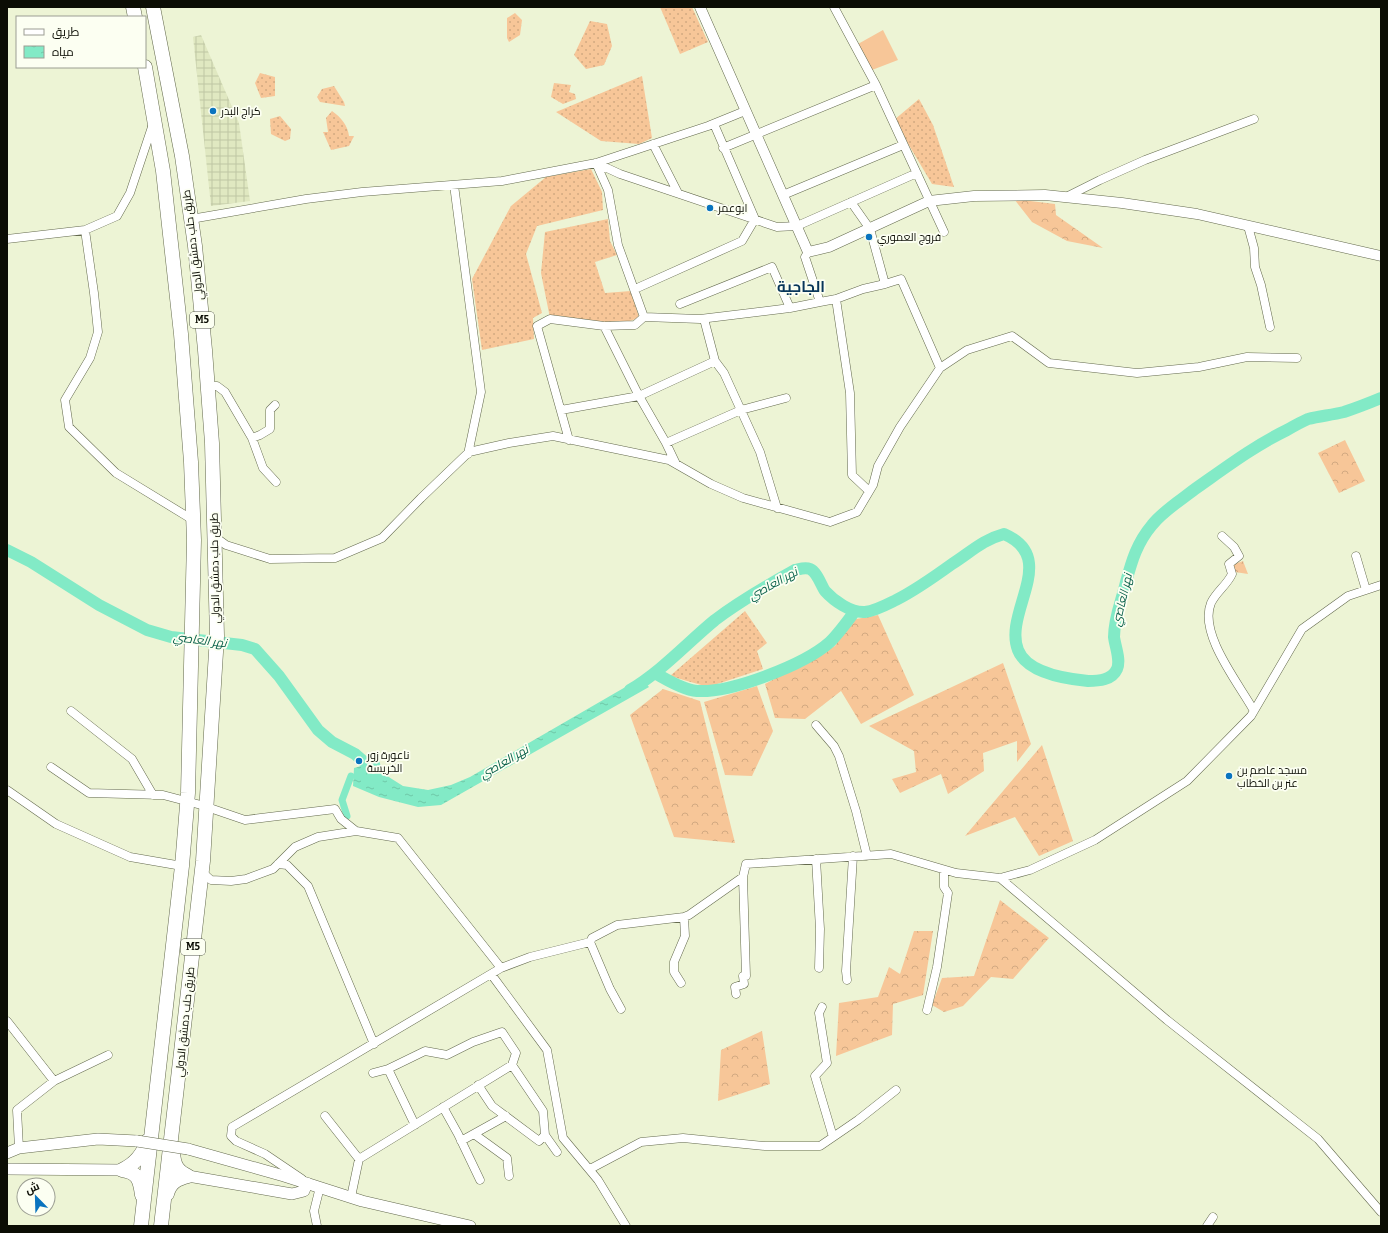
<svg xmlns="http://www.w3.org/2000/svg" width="1388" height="1233" viewBox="0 0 1388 1233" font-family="Bitter,Cairo,serif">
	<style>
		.industrial { fill: url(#industrial-grid) }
		.grass { fill: url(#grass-dots) }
		.forest { fill: url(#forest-crowns) }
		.park { fill: #f7c698 }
		.water { fill: url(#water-ripples) }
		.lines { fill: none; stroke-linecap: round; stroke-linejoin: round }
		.canal { stroke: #82eac6; stroke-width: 7 }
		.river { stroke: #82eac6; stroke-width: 12 }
		.minor-casing { stroke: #646a4e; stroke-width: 9 }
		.tertiary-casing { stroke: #646a4e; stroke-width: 11 }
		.secondary-casing { stroke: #646a4e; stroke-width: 12 }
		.motorway-casing { stroke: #646a4e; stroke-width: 15 }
		.minor { stroke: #fff; stroke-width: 8 }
		.tertiary { stroke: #fff; stroke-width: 10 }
		.secondary { stroke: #fff; stroke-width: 11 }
		.motorway { stroke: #fff; stroke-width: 14 }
		.secondary-bridge-casing { stroke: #646a4e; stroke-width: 12; stroke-linecap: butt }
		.secondary-bridge { stroke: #fff; stroke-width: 11 }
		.poi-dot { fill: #0a74bf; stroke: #fcfff2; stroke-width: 1.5 }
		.labels { text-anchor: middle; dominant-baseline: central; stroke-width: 3.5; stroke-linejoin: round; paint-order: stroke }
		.shield { fill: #fcfff2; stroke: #53564b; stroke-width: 1 }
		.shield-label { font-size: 10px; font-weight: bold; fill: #0b0d04 }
		.poi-label { font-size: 11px; fill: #0b0d04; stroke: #fcfff2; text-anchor: start }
		.street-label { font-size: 11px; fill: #0b0d04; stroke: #fcfff2 }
		.water-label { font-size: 12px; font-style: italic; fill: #0a614b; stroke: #fcfff2 }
		.district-label { font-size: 15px; font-weight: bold; fill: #08365a; stroke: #fcfff2 }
	</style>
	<defs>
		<pattern id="industrial-grid" width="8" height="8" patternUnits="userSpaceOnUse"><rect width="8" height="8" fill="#e0e8c1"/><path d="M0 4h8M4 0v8" fill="none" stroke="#bfc6a4"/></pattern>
		<pattern id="grass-dots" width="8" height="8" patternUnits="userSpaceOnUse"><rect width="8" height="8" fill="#f7c698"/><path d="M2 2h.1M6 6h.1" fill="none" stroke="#d2a981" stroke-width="1.8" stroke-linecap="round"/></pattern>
		<pattern id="forest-crowns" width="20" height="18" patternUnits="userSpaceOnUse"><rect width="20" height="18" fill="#f7c698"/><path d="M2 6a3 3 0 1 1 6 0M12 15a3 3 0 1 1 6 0" fill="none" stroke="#d2a981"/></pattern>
		<pattern id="water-ripples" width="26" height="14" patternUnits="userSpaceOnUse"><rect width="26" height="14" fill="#82eac6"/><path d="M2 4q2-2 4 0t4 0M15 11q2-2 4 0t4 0" fill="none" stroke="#6fc8a8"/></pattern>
	</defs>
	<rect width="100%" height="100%" fill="#edf4d5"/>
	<path class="industrial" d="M 201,35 L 239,123 L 250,201 L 211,206 L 193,37 Z"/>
	<path class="grass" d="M 660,7 L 692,7 L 708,42 L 680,54 Z
		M 515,13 L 522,20 L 520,35 L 509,42 L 507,38 L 507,18 Z
		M 590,21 L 607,24 L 612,46 L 604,65 L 586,69 L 574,55 Z
		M 260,73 L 275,77 L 275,96 L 261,98 L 255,83 Z
		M 642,76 L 652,138 L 639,144 L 601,141 L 556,112 Z
		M 554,83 L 571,85 L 569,92 L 575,94 L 576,99 L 563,104 L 551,97 Z
		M 334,86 L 344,102 L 345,106 L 320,102 L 317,97 L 322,89 Z
		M 919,99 L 933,125 L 954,187 L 932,184 L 894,120 Z
		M 332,111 C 341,117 348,126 349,136 L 354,136 L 349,146 L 331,150 L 323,132 L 328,132 L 326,118 Z
		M 280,116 L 291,129 L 290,139 L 285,141 L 271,134 L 270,119 Z
		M 591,169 L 602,192 L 603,210 L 537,226 L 526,254 L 542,313 L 533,318 L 534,339 L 482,350 L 472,279 L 511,206 L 546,177 Z
		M 608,219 L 610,241 L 617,255 L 595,262 L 605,293 L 631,291 L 639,317 C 621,329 572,320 550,318 L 541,273 L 545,232 Z
		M 745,611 L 767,643 L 757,651 L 763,669 L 708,687 L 670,676 Z"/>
	<path class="forest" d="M 1014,199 L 1055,204 L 1056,215 L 1103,248 L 1067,241 L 1032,222 Z
		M 1345,440 L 1365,481 L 1339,493 L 1318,453 Z
		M 1243,561 L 1248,574 L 1235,572 L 1232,565 Z
		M 878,615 L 914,695 L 861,724 L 841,691 L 805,719 L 775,718 L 765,684 L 835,646 L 851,620 Z
		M 1003,663 L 1031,744 L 1017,762 L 1017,741 L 983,753 L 984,771 L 948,794 L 941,774 L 900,793 L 892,779 L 916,772 L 914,751 L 869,726 Z
		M 757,686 L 773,731 L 752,776 L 725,775 L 704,702 Z
		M 663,689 L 700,701 L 735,843 L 674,837 L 630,715 Z
		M 1042,745 L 1073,841 L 1039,856 L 1015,817 L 965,836 Z
		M 1000,900 L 1049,938 L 1013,979 L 991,977 L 963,1006 L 944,1012 L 932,1005 L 942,978 L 974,976 Z
		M 914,931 L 933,931 L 923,995 L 893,1004 L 892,1035 L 836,1056 L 839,1003 L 878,997 L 889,967 L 900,974 Z
		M 762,1031 L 770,1084 L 718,1101 L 721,1050 Z"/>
	<path class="park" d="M 883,30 L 898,60 L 872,70 L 858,44 Z"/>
	<path class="water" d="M 641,678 L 649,687 L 441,805 L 418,807 L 379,797 L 353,786 L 354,768 L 379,761 L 384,774 L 403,786 L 428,790 L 451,785 L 470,777 Z"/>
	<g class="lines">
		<path class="canal" d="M 347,816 L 342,800 L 351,776"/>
		<path class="river" d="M 7,550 L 31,562 L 99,605 L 147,630 L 171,637 L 242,645 L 255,649 L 279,676 L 318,730 L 332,742 L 355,754 L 363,761 L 378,777
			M 655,673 C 665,679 685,690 697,691 C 731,693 804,665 830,642 C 839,633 847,622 855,611
			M 630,690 C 662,671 687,643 715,620 C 740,601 768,585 795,570 C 800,569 805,567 810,569 C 817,572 821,585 825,591 C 834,601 851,613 865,612 C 875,611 886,605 896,600 C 916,590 934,577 952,564 C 971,552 982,540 1004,534 C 1060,558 1003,612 1018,650 C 1027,673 1067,679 1088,681 C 1099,681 1112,680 1117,669 C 1121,660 1115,646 1114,637 C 1114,617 1122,600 1126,582 C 1132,560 1137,543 1152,525 C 1163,511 1181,500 1195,489 C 1225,468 1254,446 1287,430 C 1294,426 1301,422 1308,419 C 1320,416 1332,415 1344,412 C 1356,408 1369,403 1381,398"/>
		<defs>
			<path id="minor" d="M 834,7 L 876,85 L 944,232
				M 653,144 L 678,193
				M 723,148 L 876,85
				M 596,163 L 620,174 L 777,227 L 797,226 L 917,173
				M 454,185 L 481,392 L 468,454
				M 783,195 L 903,145
				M 1066,197 L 1100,180 L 1145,160 L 1254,119
				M 191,219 L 306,199 L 362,192 L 502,181 L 596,163 L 708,126 L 745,111
				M 1248,226 L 1254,248 L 1255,267 L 1261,285 L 1270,327
				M 85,230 L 94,293 L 98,332 L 90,358 L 65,400 L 69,427 L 116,473 L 193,520
				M 7,239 L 85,230 L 117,216 L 130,193 L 153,124
				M 635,289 L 742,241 L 755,219 L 714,124
				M 836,299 L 850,393 L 852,475 L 869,491
				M 820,302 L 836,299 L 863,289 L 885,284
				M 680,304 L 772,267 L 790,308
				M 644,317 L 700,319 L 790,308 L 820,302 L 805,257 L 808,252
				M 604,326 L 639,396 L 666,443 L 676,464
				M 715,361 L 724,373 L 760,452 L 777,508
				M 940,368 L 967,350 L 1012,336 L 1049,363 L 1137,373 L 1199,367 L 1247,357 L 1297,358
				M 208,386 L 217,386 L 225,392 L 252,438 L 263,468 L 276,482
				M 561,410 L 639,396 L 715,361 L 704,319
				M 252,438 L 260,435 L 270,429 L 270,410 L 275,405
				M 569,440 L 537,326 L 550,319 L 604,326 L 635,325 L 644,317 L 618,245 L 608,190 L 596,163
				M 666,443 L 741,410 L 786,398
				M 1222,536 L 1234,547 L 1239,556 L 1229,564 L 1232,574 C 1227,585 1216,592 1211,603 C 1198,634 1240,685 1254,711
				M 215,537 L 226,545 L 270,559 L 335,558 L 382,538 L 421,498 L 469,452 L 509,443 L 553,436 L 669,460 L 711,484 L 743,498 L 830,522 L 857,512 L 873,485 L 878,466 L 900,427 L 940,368 L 901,279 L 885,284 L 870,229 L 851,202
				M 1356,556 L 1366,590
				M 71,711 L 132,759 L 153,795
				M 816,725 L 834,746 L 839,756 L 856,811 L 867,856
				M 51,767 L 89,793 L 163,795 L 201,805 L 245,820 L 335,809 L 341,819 L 356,831 L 398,838 L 501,968
				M 7,790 L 56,824 L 130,857 L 182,866
				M 816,859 L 820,929 L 819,968
				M 278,864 L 287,865 L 308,886 L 374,1044
				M 202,872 L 211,880 L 231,881 L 246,879 L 273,869 L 295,847 L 318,837 L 356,831
				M 1000,878 L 1167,1020 L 1318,1139 L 1381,1212
				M 590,942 L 610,989 L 621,1009
				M 491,974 L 547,1050 L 563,1138 L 598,1180 L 626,1226
				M 847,980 L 846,971 L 853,856
				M 681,983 L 674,972 L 674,962 L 685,936 L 684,917
				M 736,994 L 735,987 L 744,984 L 743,976 L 746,976 L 743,877
				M 822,1007 L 819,1013 L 827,1063 L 815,1076 L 833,1137
				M 927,1010 L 937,967 L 948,893 L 944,887 L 944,870
				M 7,1021 L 54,1081
				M 388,1069 L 425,1051 L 447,1055 L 473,1042 L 502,1032 L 516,1053 L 512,1065
				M 373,1073 L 388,1069 L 415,1125
				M 478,1085 L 492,1106 L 539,1141 L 545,1135
				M 443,1107 L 458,1134 L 480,1180
				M 325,1116 L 359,1159 L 351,1197
				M 474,1134 L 507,1158 L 509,1176
				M 461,1141 L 506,1116
				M 19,1148 L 17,1110 L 54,1081 L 108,1055
				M 359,1159 L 512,1065 L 543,1111 L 545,1135 L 557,1152
				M 590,1169 L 641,1142 L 683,1138 L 765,1146 L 820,1146 L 858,1120 L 896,1090
				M 302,1179 L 265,1154 L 236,1141 L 231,1136 L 232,1127 L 501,968 L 530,957 L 590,942 L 592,938 L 617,925 L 684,917 L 689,915 L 743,877 L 746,864 L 891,854 L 956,873 L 1000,878 L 1030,870 L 1095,840 L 1187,781 L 1251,716 L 1302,629 L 1348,596 L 1381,585
				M 317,1226 L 314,1211 L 320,1187
				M 1207,1226 L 1213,1217"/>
			<path id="tertiary" d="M 700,7 L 808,252 L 829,247 L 929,201 L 974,196 L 1045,195 L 1122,203 L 1197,214 L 1381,256"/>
			<path id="secondary" d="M 188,1149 L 284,1176 L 362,1201 L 470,1226
				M 7,1153 L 19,1148 L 98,1139 L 137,1141
				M 7,1169 L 122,1170
				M 188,1176 L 292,1194 L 304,1191 L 307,1183"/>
			<path id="motorway" d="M 133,7 L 135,17
				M 153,7 L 182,156 L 195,246 L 205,350 L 212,443 L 217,636 L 203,861 L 161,1226
				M 167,1194 C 170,1182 177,1179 188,1176 C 177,1171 174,1165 173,1153
				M 142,1195 C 140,1180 138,1172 122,1170 C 135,1164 143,1155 147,1141
				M 141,1226 L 182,866 L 188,793 L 194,540 L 191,462 L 181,334 L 163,171 L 145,67"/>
		</defs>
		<use href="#minor" class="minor-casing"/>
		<use href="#tertiary" class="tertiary-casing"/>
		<use href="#secondary" class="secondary-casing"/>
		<use href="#motorway" class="motorway-casing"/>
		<use href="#minor" class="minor"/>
		<use href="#tertiary" class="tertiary"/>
		<use href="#secondary" class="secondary"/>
		<use href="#motorway" class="motorway"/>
		<defs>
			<path id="secondary-bridge" d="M 137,1141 L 188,1149"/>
		</defs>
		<use href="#secondary-bridge" class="secondary-bridge-casing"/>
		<use href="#secondary-bridge" class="secondary-bridge"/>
	</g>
	<g class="poi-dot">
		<circle cx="213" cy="111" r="4"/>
		<circle cx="710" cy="208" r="4"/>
		<circle cx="869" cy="237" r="4"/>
		<circle cx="359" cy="761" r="4"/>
		<circle cx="1229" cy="776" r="4"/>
	</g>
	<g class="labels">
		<g class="shield">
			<rect x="190" y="312" width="24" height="16" rx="3"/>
			<rect x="181" y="939" width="24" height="16" rx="3"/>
		</g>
		<g class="shield-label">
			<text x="202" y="320">M5</text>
			<text x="193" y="947">M5</text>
		</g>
		<g class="poi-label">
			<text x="221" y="111">كراج البدر</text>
			<text x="718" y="208">ابوعمر</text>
			<text x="877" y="237">فروج العموري</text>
			<text x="367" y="755">ناعورة زور<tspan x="367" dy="13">الخريسة</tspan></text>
			<text x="1237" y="770">مسجد عاصم بن<tspan x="1237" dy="13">عنر بن الخطاب</tspan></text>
		</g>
		<g class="street-label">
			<text transform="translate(193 245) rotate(-97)">طريق حلب دمشق الدولي</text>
			<text transform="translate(215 568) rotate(-91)">طريق حلب دمشق الدولي</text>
			<text transform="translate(185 1022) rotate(-84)">طريق حلب دمشق الدولي</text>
		</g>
		<g class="water-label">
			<text transform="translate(773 584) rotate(-29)">نهر العاصي</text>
			<text transform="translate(1122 600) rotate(-77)">نهر العاصي</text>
			<text transform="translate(200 640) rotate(7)">نهر العاصي</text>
			<text transform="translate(504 762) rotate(-30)">نهر العاصي</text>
		</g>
		<g class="district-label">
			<text x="801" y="287">الجاجية</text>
		</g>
	</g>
	<rect width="1388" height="1233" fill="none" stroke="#0b0d04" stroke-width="16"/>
	<rect x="16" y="16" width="130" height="52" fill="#fcfff2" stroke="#9c9e93"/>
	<rect x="24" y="29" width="20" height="6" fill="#ffffff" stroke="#9c9e93"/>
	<text x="52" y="36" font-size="12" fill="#0b0d04">طريق</text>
	<rect x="24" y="46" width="20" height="12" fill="url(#water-ripples)" stroke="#9c9e93"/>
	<text x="52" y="56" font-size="12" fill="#0b0d04">مياه</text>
	<g transform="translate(36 1197) rotate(337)"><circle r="19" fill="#fcfff2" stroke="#9c9e93"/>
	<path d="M0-3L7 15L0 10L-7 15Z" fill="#0a74bf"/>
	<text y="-6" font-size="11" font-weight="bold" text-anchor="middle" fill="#0b0d04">ش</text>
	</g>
</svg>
